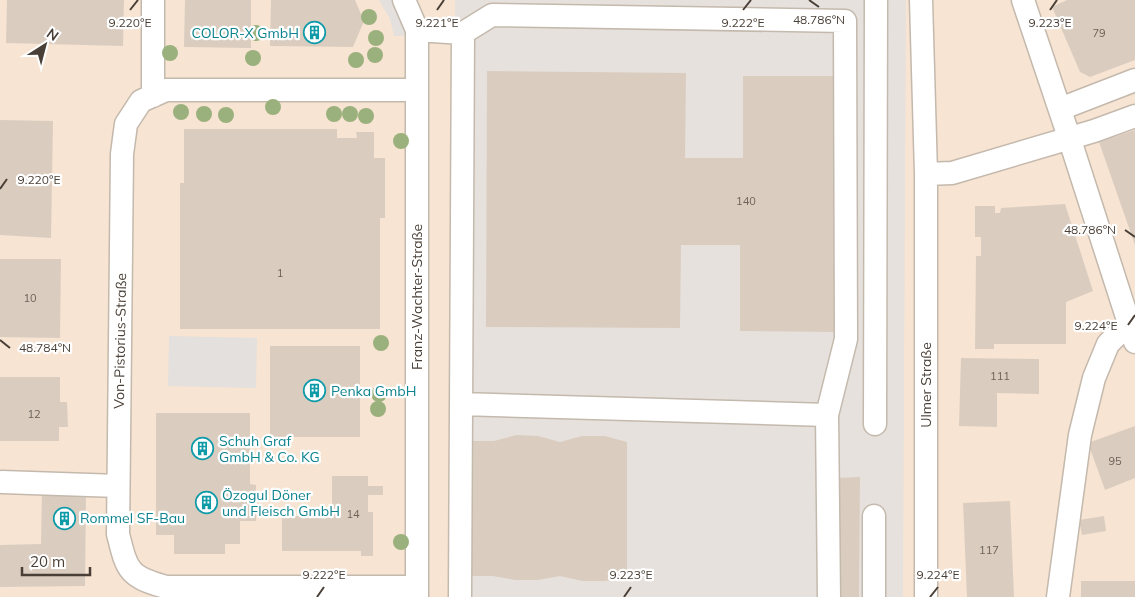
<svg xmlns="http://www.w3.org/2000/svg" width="1135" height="597" viewBox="0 0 1135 597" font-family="Mulish,sans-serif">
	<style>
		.commercial { fill: #f7e4d2 }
		.industrial { fill: #e7e1dd }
		.parking { fill: #e3e0dd }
		.building { fill: #dacdc0 }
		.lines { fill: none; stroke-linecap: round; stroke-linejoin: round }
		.minor-casing { stroke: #c4b9ad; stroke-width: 25 }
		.minor { stroke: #fff; stroke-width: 22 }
		.tree { fill: #9bb17d }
		.ticks { fill: none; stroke: #493f36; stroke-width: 2 }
		.labels { text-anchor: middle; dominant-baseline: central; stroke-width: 4.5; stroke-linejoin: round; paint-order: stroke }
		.number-label { font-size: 11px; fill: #6d6258 }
		.culture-label { font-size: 14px; fill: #0d838f; stroke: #fff; text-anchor: start }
		.street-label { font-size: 14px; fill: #493f36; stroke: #fff }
		.ticks-label { font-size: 12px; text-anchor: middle; fill: #493f36; stroke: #fff; stroke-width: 4.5; stroke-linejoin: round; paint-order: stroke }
	</style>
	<rect width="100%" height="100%" fill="#f5efe8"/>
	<path class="commercial" d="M 0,0 L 1135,0 L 1135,597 L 0,597 Z"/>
	<path class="industrial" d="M 455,0 L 906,0 L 903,597 L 452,597 Z"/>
	<path class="parking" d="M 379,0 L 404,0 L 416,35 L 394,36 L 390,19 Z
		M 169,336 L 257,338 L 256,388 L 168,386 Z"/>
	<path class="building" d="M 7,0 L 124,0 L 123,46 L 6,43 Z
		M 185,0 L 251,0 L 251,48 L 184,47 Z
		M 271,0 L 355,0 L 364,21 L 353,47 L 270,46 Z
		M 1067,0 L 1135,0 L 1135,60 L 1090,77 L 1080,72 L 1052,7 Z
		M 487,71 L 686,73 L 685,158 L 743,158 L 743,76 L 835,76 L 834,332 L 740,331 L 740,245 L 681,245 L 680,328 L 486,327 Z
		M 0,120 L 53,121 L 51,238 L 0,235 Z
		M 184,129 L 337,129 L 337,138 L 357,138 L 356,132 L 374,132 L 374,158 L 385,158 L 385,218 L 380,218 L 380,329 L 180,329 L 180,183 L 184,183 Z
		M 1135,130 L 1135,245 L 1099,142 Z
		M 1065,204 L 1093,291 L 1066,302 L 1066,344 L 994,344 L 994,349 L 975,349 L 976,256 L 981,256 L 981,237 L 975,237 L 975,206 L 995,206 L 995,213 L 1000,213 L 1001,208 Z
		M 0,259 L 61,259 L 60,338 L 0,337 Z
		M 270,346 L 360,346 L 360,437 L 270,437 Z
		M 961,358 L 1039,359 L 1039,394 L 997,393 L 997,427 L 959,426 Z
		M 0,377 L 60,377 L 60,402 L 67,402 L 68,427 L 59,427 L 59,441 L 0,441 Z
		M 156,413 L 250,413 L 250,484 L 256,485 L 256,521 L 240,521 L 240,544 L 225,544 L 225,554 L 174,554 L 174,535 L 156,535 Z
		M 1135,426 L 1135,478 L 1105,490 L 1088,443 Z
		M 516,435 L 538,436 L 560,442 L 582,436 L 605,436 L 627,442 L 627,577 L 605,581 L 582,581 L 560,576 L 538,580 L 515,580 L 493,576 L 468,576 L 469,441 L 494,441 Z
		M 332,476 L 368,476 L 368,486 L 383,486 L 383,495 L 368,495 L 368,512 L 373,512 L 373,556 L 361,556 L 361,551 L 282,551 L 282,516 L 332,516 Z
		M 860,477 L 859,597 L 836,597 L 836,478 Z
		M 42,489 L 86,491 L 85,586 L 0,587 L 0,545 L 41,544 Z
		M 1010,501 L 1014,597 L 967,597 L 963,503 Z
		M 1104,516 L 1106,531 L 1082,535 L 1079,520 Z
		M 1081,581 L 1135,581 L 1135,597 L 1081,597 Z"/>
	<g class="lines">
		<defs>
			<path id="minor" d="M 404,0 L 417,30 L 417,597
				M 921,0 L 926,174 L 926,597
				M 1023,0 L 1069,137 L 1135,342
				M 417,30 L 463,33
				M 417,90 L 166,90 L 141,101 L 126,124 L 122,154 L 118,534 C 127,570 128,577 166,587 L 417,587
				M 153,96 L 153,0
				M 1060,109 L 1135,80
				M 926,174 L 952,173 L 1094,131 L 1135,116
				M 461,404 L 827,415
				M 875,424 L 876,0
				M 2,482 L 118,486
				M 460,597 L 463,33 L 492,15 L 845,21 L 846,339 L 827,415 L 829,597
				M 874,597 L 874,516
				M 1058,597 L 1080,435 L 1094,378 L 1108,344 L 1135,317"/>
		</defs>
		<use href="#minor" class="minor-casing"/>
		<use href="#minor" class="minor"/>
	</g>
	<g class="tree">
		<circle cx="369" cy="17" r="8"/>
		<circle cx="256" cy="33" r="8"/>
		<circle cx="376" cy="38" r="8"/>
		<circle cx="170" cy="53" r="8"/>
		<circle cx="375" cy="55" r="8"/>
		<circle cx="253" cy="58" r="8"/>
		<circle cx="356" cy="60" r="8"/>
		<circle cx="273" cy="107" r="8"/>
		<circle cx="181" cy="112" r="8"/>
		<circle cx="204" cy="114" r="8"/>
		<circle cx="334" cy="114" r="8"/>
		<circle cx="350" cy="114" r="8"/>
		<circle cx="226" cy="115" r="8"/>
		<circle cx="366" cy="116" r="8"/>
		<circle cx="401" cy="141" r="8"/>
		<circle cx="381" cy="343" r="8"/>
		<circle cx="379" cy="394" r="8"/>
		<circle cx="378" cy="409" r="8"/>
		<circle cx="401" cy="542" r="8"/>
	</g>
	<path class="ticks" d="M 809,0 L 819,7M 130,10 L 138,0M 437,10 L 444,0M 743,10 L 751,0M 1050,10 L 1057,0M 0,189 L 7,179M 1125,230 L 1135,237M 1128,325 L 1135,315M 0,340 L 10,348M 317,597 L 324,587M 624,597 L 631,587M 930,597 L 938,587"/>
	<defs>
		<symbol id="building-ring" viewBox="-11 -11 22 22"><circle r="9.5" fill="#fff" stroke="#0f9aa8" stroke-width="1.5"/><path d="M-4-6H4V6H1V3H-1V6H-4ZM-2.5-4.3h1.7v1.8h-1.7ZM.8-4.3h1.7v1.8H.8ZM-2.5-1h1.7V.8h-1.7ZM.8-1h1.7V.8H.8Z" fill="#0f9aa8"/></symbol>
	</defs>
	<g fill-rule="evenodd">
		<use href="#building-ring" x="302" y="20" width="25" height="25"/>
		<use href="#building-ring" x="302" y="378" width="25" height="25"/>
		<use href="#building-ring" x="190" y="436" width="25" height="25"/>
		<use href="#building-ring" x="194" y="490" width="25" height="25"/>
		<use href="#building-ring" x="52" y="506" width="25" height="25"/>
	</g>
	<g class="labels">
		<g class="number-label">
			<text x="1099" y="33">79</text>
			<text x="746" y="201">140</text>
			<text x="280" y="273">1</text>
			<text x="30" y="298">10</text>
			<text x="1000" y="376">111</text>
			<text x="34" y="414">12</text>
			<text x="1115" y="461">95</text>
			<text x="353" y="514">14</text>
			<text x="989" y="550">117</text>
		</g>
		<g class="culture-label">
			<text x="299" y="33" text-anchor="end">COLOR-X GmbH</text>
			<text x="331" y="391">Penka GmbH</text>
			<text x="219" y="441">Schuh Graf<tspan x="219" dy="16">GmbH &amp; Co. KG</tspan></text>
			<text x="222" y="495">Özogul Döner<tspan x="222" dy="16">und Fleisch GmbH</tspan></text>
			<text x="80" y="518">Rommel SF-Bau</text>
		</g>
		<g class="street-label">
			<text transform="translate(417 297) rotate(-90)">Franz-Wachter-Straße</text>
			<text transform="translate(120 341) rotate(-89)">Von-Pistorius-Straße</text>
			<text transform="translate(926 385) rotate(-90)">Ulmer Straße</text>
		</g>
	</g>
	<g class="ticks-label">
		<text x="819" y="24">48.786°N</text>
		<text x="130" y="27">9.220°E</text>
		<text x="437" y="27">9.221°E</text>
		<text x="743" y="27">9.222°E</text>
		<text x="1050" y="27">9.223°E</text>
		<text x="39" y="184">9.220°E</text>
		<text x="1090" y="234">48.786°N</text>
		<text x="1096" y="330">9.224°E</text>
		<text x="45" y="352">48.784°N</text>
		<text x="324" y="579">9.222°E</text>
		<text x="631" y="579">9.223°E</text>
		<text x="938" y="579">9.224°E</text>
	</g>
	<g transform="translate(45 45) rotate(36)" stroke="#ffffff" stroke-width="4" paint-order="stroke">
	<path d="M0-4L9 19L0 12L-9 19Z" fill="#493f36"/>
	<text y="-8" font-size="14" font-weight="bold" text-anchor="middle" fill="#493f36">N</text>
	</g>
	<path d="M22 567v8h68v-8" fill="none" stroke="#493f36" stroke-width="2.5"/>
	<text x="30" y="567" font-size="15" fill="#493f36" stroke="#ffffff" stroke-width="4" paint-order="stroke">20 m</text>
</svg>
